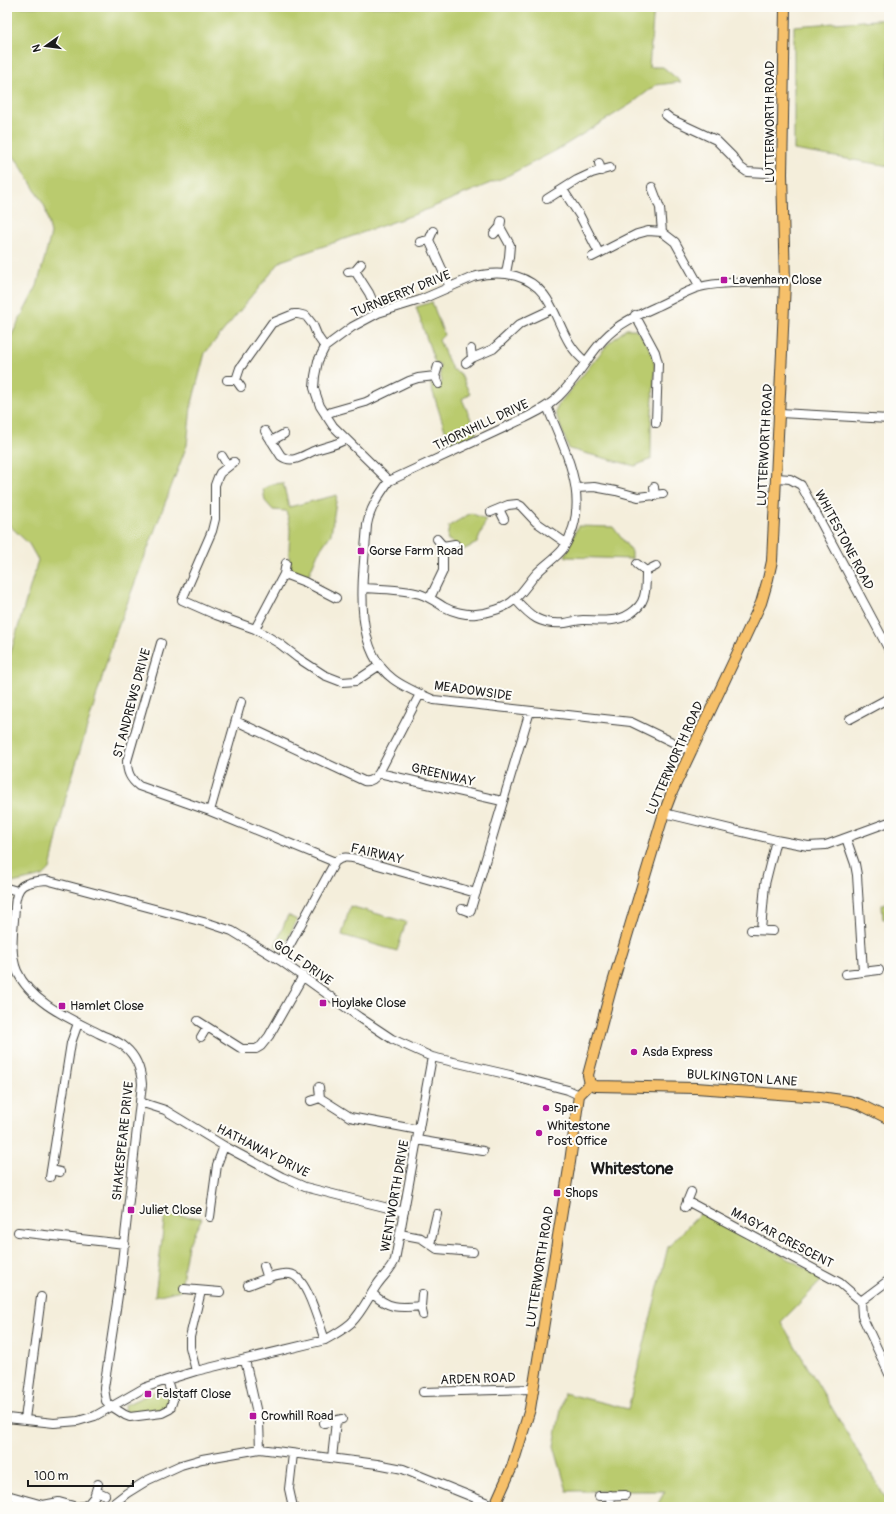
<svg xmlns="http://www.w3.org/2000/svg" width="896" height="1514" viewBox="0 0 896 1514" font-family="Pangolin,sans-serif">
	<style>
		.green { fill: #bacb6e; stroke: #6b7445 }
		.lines { fill: none; stroke-linecap: round; stroke-linejoin: round }
		.minor-casing { stroke: #3c3c39; stroke-width: 10 }
		.major-casing { stroke: #3c3c39; stroke-width: 12 }
		.minor { stroke: #fff; stroke-width: 8 }
		.major { stroke: #f6c06b; stroke-width: 10 }
		.poi-dot { fill: #b5179e; stroke: #fdfcf7; stroke-width: 1.5 }
		.labels { text-anchor: middle; dominant-baseline: central; stroke-width: 4; stroke-linejoin: round; paint-order: stroke }
		.street-label { font-size: 13px; fill: #1c1c1c; stroke: #fdfcf7 }
		.poi-label { font-size: 13px; fill: #1c1c1c; stroke: #fdfcf7; text-anchor: start }
		.district-label { font-size: 17px; font-weight: bold; fill: #1c1c1c; stroke: #fdfcf7 }
	</style>
	<rect width="100%" height="100%" fill="#fdfcf7"/>
	<filter id="ink" filterUnits="userSpaceOnUse"><feTurbulence type="fractalNoise" baseFrequency=".025" numOctaves="2"/><feDisplacementMap in="SourceGraphic" scale="8" xChannelSelector="R" yChannelSelector="G"/><feConvolveMatrix kernelMatrix="1 2 1 2 8 2 1 2 1" color-interpolation-filters="sRGB"/></filter>
	<filter id="wash" filterUnits="userSpaceOnUse"><feTurbulence type="fractalNoise" baseFrequency=".012" numOctaves="4" result="noise"/><feDisplacementMap in="SourceGraphic" scale="16" xChannelSelector="R" yChannelSelector="G"/><feGaussianBlur stdDeviation="0.9" result="paint"/><feColorMatrix in="noise" values="0 0 0 0 0 0 0 0 0 0 0 0 0 0 0 0 0 1.4 0 .05"/><feComposite in="paint" operator="in"/></filter>
	<g filter="url(#wash)">
		<rect width="100%" height="100%" fill="#f4eedb"/>
		<path class="green" d="M 7,7 L 654,7 L 649,67 L 663,67 L 681,82 L 656,85 L 631,104 L 557,150 L 505,177 L 416,214 L 281,261 L 205,353 L 191,407 L 187,445 L 114,638 L 66,797 L 50,869 L 43,876 L 12,883 L 7,883 L 7,665 L 38,560 L 29,544 L 7,523 L 7,344 L 37,286 L 51,234 L 45,207 L 19,163 L 7,148 Z
			M 889,19 L 889,166 L 794,150 L 794,26 Z
			M 432,302 L 444,335 L 439,340 L 452,369 L 460,373 L 470,394 L 462,399 L 477,433 L 450,446 L 430,383 L 437,387 L 442,382 L 440,374 L 440,365 L 435,363 L 416,307 Z
			M 626,329 L 635,329 L 640,334 L 647,344 L 653,356 L 655,369 L 651,426 L 651,459 L 635,466 L 569,449 L 555,412 L 559,404 L 608,344 Z
			M 283,483 L 289,507 L 337,495 L 331,534 L 318,553 L 310,572 L 307,578 C 304,578 299,577 297,576 C 285,569 290,542 290,530 C 290,524 288,517 286,511 L 273,510 L 265,501 L 263,489 L 272,484 Z
			M 471,513 L 486,520 L 477,543 L 461,551 L 455,544 L 447,539 L 449,526 Z
			M 578,526 L 613,527 L 632,552 L 632,559 L 568,557 L 565,556 Z
			M 889,901 L 889,919 L 883,919 L 882,905 Z
			M 350,906 L 406,922 L 397,951 L 342,935 Z
			M 288,915 L 297,920 L 283,950 L 280,951 L 275,946 Z
			M 702,1212 L 824,1278 L 781,1322 L 889,1504 L 889,1507 L 656,1507 L 665,1491 L 567,1491 L 554,1446 L 564,1393 L 628,1409 L 668,1247 Z
			M 165,1214 L 202,1218 L 188,1245 L 184,1267 L 181,1290 L 155,1296 Z
			M 160,1389 C 165,1391 168,1392 169,1397 C 173,1413 141,1412 130,1414 L 126,1412 L 124,1410 L 125,1405 Z"/>
	</g>
	<g filter="url(#ink)">
		<g class="lines">
			<defs>
				<path id="minor" d="M 666,115 L 671,119 L 716,140 L 732,156 L 740,167 L 747,172 L 782,174
					M 599,163 L 601,171
					M 652,187 L 660,208 L 662,232
					M 563,190 L 580,216 L 599,253
					M 547,199 L 577,180 L 592,173 L 610,168
					M 500,227 L 510,245 L 509,257 L 506,273
					M 494,234 L 500,227 L 501,221
					M 429,240 L 450,287
					M 420,242 L 429,240 L 433,231
					M 592,257 L 637,234 L 648,231 L 662,232 L 675,242 L 700,287
					M 355,271 L 369,293 L 378,313
					M 348,272 L 355,271 L 361,264
					M 635,315 L 655,352 L 658,363 L 656,423
					M 472,358 L 493,349 L 520,324 L 552,309
					M 466,363 L 472,358 L 471,349
					M 438,366 L 435,376 L 439,384
					M 227,380 L 236,380 L 241,387
					M 236,380 L 240,368 L 272,323 L 294,314 L 298,314 L 306,316 L 313,325 L 318,337 L 325,347
					M 780,413 L 889,419
					M 326,416 L 331,412 L 366,402 L 409,381 L 418,378 L 435,376
					M 265,431 L 281,456 C 293,465 305,454 316,450 C 327,446 337,445 346,439
					M 271,441 L 284,434
					M 222,456 L 228,466
					M 234,462 L 220,473 L 218,477 L 215,485 L 215,519 L 212,531 L 182,600 L 216,615 L 255,629 L 280,644 L 298,658 L 324,675 L 342,682 L 356,681 L 380,665
					M 777,478 L 790,479 L 801,485 L 889,650
					M 389,481 L 333,426 L 320,406 L 314,388 L 315,376 L 318,361 L 325,347 L 352,327 L 378,313 L 420,300 L 473,277 C 487,273 501,272 516,276 C 561,289 553,337 586,362
					M 654,487 L 655,496
					M 577,488 L 594,487 L 616,491 L 638,497 L 663,494
					M 499,509 L 504,519
					M 491,512 L 508,505 L 517,504 L 521,506 L 536,522 L 566,543
					M 437,539 L 443,546 L 455,544
					M 637,564 L 646,571 L 656,566
					M 284,574 L 305,582 L 336,598
					M 363,588 C 382,589 403,589 420,594 C 429,597 436,602 444,607 C 453,612 466,615 476,614 C 489,613 506,608 515,599 C 523,592 529,582 536,574 C 544,565 556,558 563,549 C 594,502 565,452 547,406
					M 430,598 L 443,571 L 443,546
					M 515,599 C 531,617 540,625 565,623 C 571,622 577,620 583,620 C 602,620 619,624 635,610 C 640,606 644,599 645,592 C 646,585 646,578 646,571
					M 255,629 L 284,574 L 286,563
					M 161,643 L 127,761 C 127,772 130,779 139,786 L 210,811 L 335,862
					M 850,719 L 889,698
					M 236,721 L 364,781 C 371,782 375,778 379,773 L 420,694
					M 691,751 L 631,722 L 434,700 C 420,694 405,688 393,679 C 350,647 364,571 367,525 C 370,508 379,495 389,481 L 525,418 C 537,412 549,406 558,397 C 576,380 587,357 604,339 C 619,323 638,315 658,306 C 672,300 685,291 700,287 C 723,281 760,283 785,282
					M 379,773 L 502,801
					M 210,811 L 241,702
					M 664,813 L 776,840 L 808,846 L 826,845 L 889,822
					M 846,838 L 855,864 L 857,875 L 863,972
					M 7,888 L 17,891
					M 462,909 L 470,912 L 530,711
					M 751,930 L 773,931
					M 761,930 L 765,884 L 776,840
					M 281,961 L 335,862 C 342,856 348,857 357,859 L 476,893
					M 846,974 L 879,970
					M 198,1021 L 242,1049 L 256,1049 L 261,1046 L 269,1036 L 303,976
					M 201,1037 L 207,1027
					M 320,1098 L 350,1117 L 419,1130
					M 311,1101 L 320,1098 L 319,1087
					M 140,1102 L 165,1110 L 224,1146 L 282,1177 L 305,1187 L 404,1212
					M 417,1140 L 483,1151
					M 51,1170 L 60,1172
					M 50,1177 L 71,1043 L 78,1023
					M 687,1201 L 840,1283 L 861,1301
					M 685,1207 L 691,1192
					M 210,1217 L 217,1165 L 224,1146
					M 18,1232 L 125,1244
					M 400,1234 L 421,1238 L 437,1249 L 473,1252
					M 430,1244 L 437,1214
					M 264,1266 L 268,1279
					M 889,1280 L 861,1301 L 862,1316 L 889,1374
					M 248,1285 C 261,1281 277,1272 290,1274 C 307,1276 319,1325 325,1340
					M 184,1289 L 220,1292
					M 372,1293 C 388,1309 399,1308 421,1306
					M 422,1294 L 421,1306 L 423,1315
					M 245,1360 L 259,1422 L 260,1449
					M 196,1371 L 190,1347 L 190,1337 L 201,1291
					M 167,1380 L 173,1400 L 170,1409 L 162,1413 L 130,1417 L 125,1415 L 111,1406 L 106,1401 L 104,1388 L 119,1289 L 142,1084 C 141,1070 137,1057 125,1047 C 118,1041 108,1038 100,1034 C 71,1019 31,1003 17,971 C 9,952 14,927 15,907 C 16,884 24,882 46,880 L 211,924 L 232,931 L 281,961 L 359,1017 L 392,1039 L 432,1057 L 510,1075 L 568,1090 L 579,1095
					M 423,1392 L 533,1389
					M 7,1418 L 54,1423 L 78,1421 L 95,1416 L 144,1388 L 167,1380 L 196,1371 L 325,1340 C 334,1335 343,1330 351,1323 C 362,1312 368,1298 377,1285 C 383,1276 391,1270 395,1260 L 432,1057
					M 25,1419 L 41,1297
					M 324,1423 L 342,1419
					M 293,1454 L 289,1489 L 293,1507
					M 332,1458 L 336,1421
					M 96,1491 L 105,1495
					M 7,1495 L 43,1505 L 59,1502 L 77,1507 L 84,1506 L 89,1503 L 94,1497 L 98,1484
					M 610,1495 L 611,1507
					M 599,1496 L 625,1495
					M 109,1507 L 127,1493 L 148,1480 L 181,1465 L 202,1459 L 260,1449 L 377,1464 L 403,1469 L 495,1506"/>
				<path id="major" d="M 590,1084 L 588,1075 L 611,989 L 664,813 L 672,792 L 761,603 L 768,579 L 772,561 L 782,352 L 785,282 L 782,174 L 785,7
					M 590,1084 L 596,1086 L 696,1088 L 820,1097 L 849,1101 L 861,1105 L 889,1119
					M 494,1507 L 512,1467 L 530,1409 L 570,1162 L 579,1095 L 590,1084"/>
			</defs>
			<use href="#minor" class="minor-casing"/>
			<use href="#major" class="major-casing"/>
			<use href="#minor" class="minor"/>
			<use href="#major" class="major"/>
		</g>
	</g>
	<g class="poi-dot">
		<rect x="720" y="276" width="8" height="8" rx="2"/>
		<rect x="357" y="547" width="8" height="8" rx="2"/>
		<rect x="319" y="999" width="8" height="8" rx="2"/>
		<rect x="58" y="1002" width="8" height="8" rx="2"/>
		<circle cx="634" cy="1052" r="4"/>
		<circle cx="546" cy="1108" r="4"/>
		<circle cx="539" cy="1133" r="4"/>
		<rect x="553" y="1189" width="8" height="8" rx="2"/>
		<rect x="127" y="1206" width="8" height="8" rx="2"/>
		<rect x="144" y="1390" width="8" height="8" rx="2"/>
		<rect x="249" y="1412" width="8" height="8" rx="2"/>
	</g>
	<g class="labels">
		<g class="street-label">
			<text transform="translate(770 122) rotate(-90)">LUTTERWORTH ROAD</text>
			<text transform="translate(401 294) rotate(-22)">TURNBERRY DRIVE</text>
			<text transform="translate(481 425) rotate(-25)">THORNHILL DRIVE</text>
			<text transform="translate(765 445) rotate(-87)">LUTTERWORTH ROAD</text>
			<text transform="translate(844 540) rotate(62)">WHITESTONE ROAD</text>
			<text transform="translate(473 691) rotate(8)">MEADOWSIDE</text>
			<text transform="translate(132 703) rotate(-75)">ST ANDREWS DRIVE</text>
			<text transform="translate(675 758) rotate(-66)">LUTTERWORTH ROAD</text>
			<text transform="translate(443 775) rotate(13)">GREENWAY</text>
			<text transform="translate(377 854) rotate(13)">FAIRWAY</text>
			<text transform="translate(303 963) rotate(35)">GOLF DRIVE</text>
			<text transform="translate(742 1078) rotate(4)">BULKINGTON LANE</text>
			<text transform="translate(123 1141) rotate(-84)">SHAKESPEARE DRIVE</text>
			<text transform="translate(263 1151) rotate(27)">HATHAWAY DRIVE</text>
			<text transform="translate(395 1196) rotate(-80)">WENTWORTH DRIVE</text>
			<text transform="translate(782 1238) rotate(28)">MAGYAR CRESCENT</text>
			<text transform="translate(540 1267) rotate(-81)">LUTTERWORTH ROAD</text>
			<text transform="translate(478 1379) rotate(-2)">ARDEN ROAD</text>
		</g>
		<g class="poi-label">
			<text x="732" y="280">Lavenham Close</text>
			<text x="369" y="551">Gorse Farm Road</text>
			<text x="331" y="1003">Hoylake Close</text>
			<text x="70" y="1006">Hamlet Close</text>
			<text x="642" y="1052">Asda Express</text>
			<text x="554" y="1108">Spar</text>
			<text x="547" y="1126">Whitestone<tspan x="547" dy="15">Post Office</tspan></text>
			<text x="565" y="1193">Shops</text>
			<text x="139" y="1210">Juliet Close</text>
			<text x="156" y="1394">Falstaff Close</text>
			<text x="261" y="1416">Crowhill Road</text>
		</g>
		<g class="district-label">
			<text x="632" y="1168">Whitestone</text>
		</g>
	</g>
	<rect width="896" height="1514" fill="none" stroke="#fdfcf7" stroke-width="24"/>
	<g transform="translate(46 46) rotate(256)" stroke="#fdfcf7" stroke-width="3" paint-order="stroke">
	<path d="M0-3L7 15L0 10L-7 15Z" fill="#1c1c1c"/>
	<text y="-6" font-size="11" font-weight="bold" text-anchor="middle" fill="#1c1c1c">N</text>
	</g>
	<path d="M28 1480v6h105v-6" fill="none" stroke="#1c1c1c" stroke-width="2"/>
	<text x="34" y="1480" font-size="12" fill="#1c1c1c" stroke="#fdfcf7" stroke-width="3" paint-order="stroke">100 m</text>
</svg>
